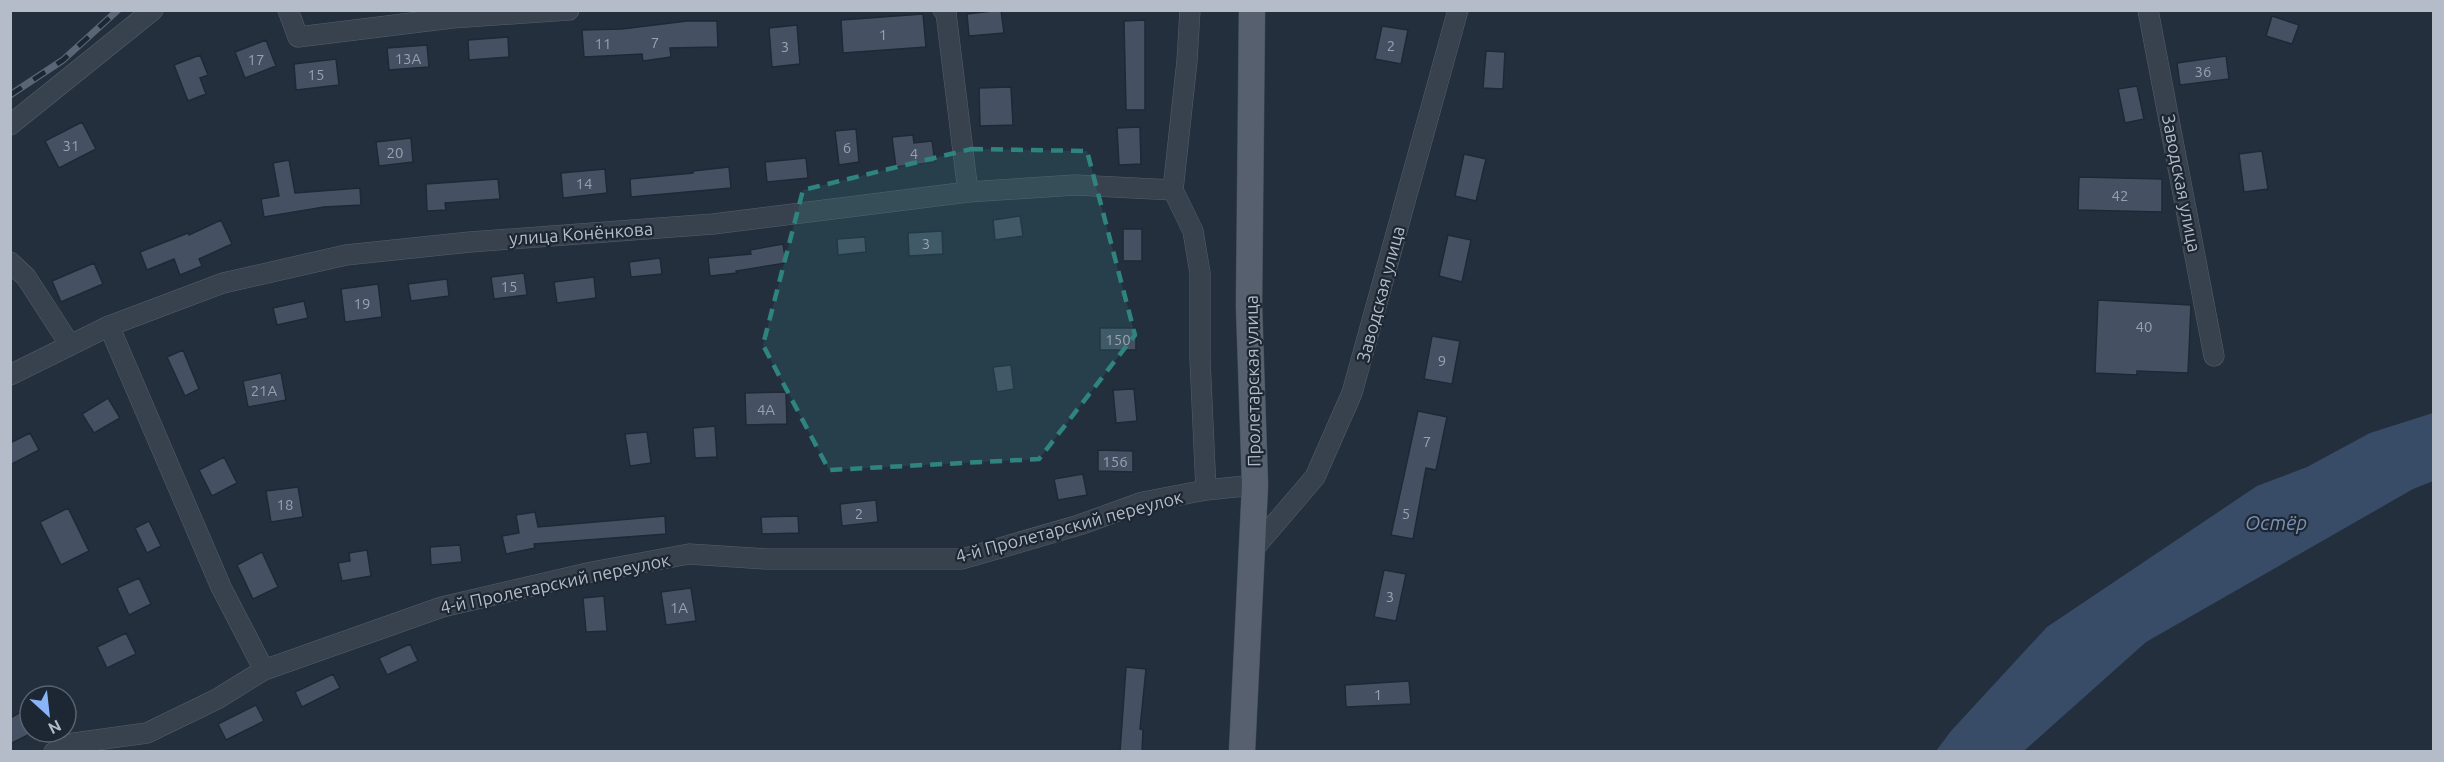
<svg xmlns="http://www.w3.org/2000/svg" width="2444" height="762" viewBox="0 0 2444 762" font-family="Ubuntu,sans-serif">
	<style>
		.water { fill: #394c67 }
		.building { fill: #455162; stroke: #1f2835; stroke-width: 1.5 }
		.lines { fill: none; stroke-linecap: round; stroke-linejoin: round }
		.minor-casing { stroke: #565f6c; stroke-width: 21 }
		.major-casing { stroke: #414a57; stroke-width: 27 }
		.minor { stroke: #38414e; stroke-width: 20 }
		.major { stroke: #56606e; stroke-width: 26 }
		.rail-casing { stroke: #5a6575; stroke-width: 7 }
		.rail { stroke: #1d2633; stroke-width: 4.5; stroke-dasharray: 14; stroke-linecap: butt }
		.marked { fill: #308480; fill-opacity: 0.2; stroke: #308480; stroke-width: 4.5; stroke-dasharray: 12 8; stroke-linejoin: round }
		.labels { text-anchor: middle; dominant-baseline: central; stroke-width: 4.5; stroke-linejoin: round; paint-order: stroke }
		.number-label { font-size: 15px; fill: #98a1af }
		.street-label { font-size: 18px; fill: #b4bcc9; stroke: #1d2633 }
		.water-label { font-size: 20px; font-style: italic; fill: #7c92b1; stroke: #1d2633 }
	</style>
	<rect width="100%" height="100%" fill="#242f3e"/>
	<path class="water" d="M 2433,413 L 2433,481 L 2413,489 L 2146,642 L 2024,751 L 1936,751 L 1951,731 L 2047,627 L 2257,486 L 2307,467 L 2370,433 Z"/>
	<path class="building" d="M 1001,10 L 1004,33 L 969,36 L 967,14 Z
		M 923,14 L 926,47 L 843,53 L 841,20 Z
		M 2272,16 L 2299,25 L 2292,44 L 2266,36 Z
		M 1145,20 L 1145,110 L 1126,110 L 1124,21 Z
		M 687,21 L 717,21 L 718,47 L 670,48 L 671,57 L 643,61 L 642,54 L 584,57 L 582,30 L 622,29 Z
		M 797,25 L 800,64 L 772,67 L 769,28 Z
		M 1382,26 L 1408,30 L 1401,64 L 1375,59 Z
		M 508,37 L 509,57 L 469,60 L 468,40 Z
		M 266,40 L 276,66 L 245,78 L 235,52 Z
		M 427,45 L 429,67 L 389,70 L 387,48 Z
		M 1486,51 L 1505,52 L 1503,89 L 1483,88 Z
		M 200,55 L 208,75 L 200,78 L 206,94 L 188,101 L 174,65 Z
		M 2226,56 L 2229,79 L 2180,85 L 2177,63 Z
		M 336,59 L 339,85 L 296,90 L 294,64 Z
		M 2137,86 L 2144,119 L 2125,123 L 2118,89 Z
		M 1011,87 L 1013,125 L 980,126 L 979,88 Z
		M 82,122 L 96,149 L 59,168 L 45,141 Z
		M 1140,127 L 1141,164 L 1119,165 L 1117,128 Z
		M 856,129 L 859,162 L 839,165 L 835,131 Z
		M 913,135 L 914,143 L 932,141 L 935,162 L 896,167 L 892,137 Z
		M 411,138 L 413,162 L 379,166 L 376,142 Z
		M 2262,151 L 2268,189 L 2244,192 L 2239,154 Z
		M 1464,154 L 1486,159 L 1476,201 L 1455,196 Z
		M 806,158 L 808,178 L 767,182 L 765,162 Z
		M 289,160 L 295,193 L 360,188 L 361,205 L 324,207 L 264,217 L 261,199 L 279,196 L 273,163 Z
		M 729,167 L 731,188 L 631,197 L 630,179 L 693,173 L 693,171 Z
		M 605,169 L 607,193 L 563,198 L 561,173 Z
		M 2079,177 L 2162,179 L 2162,212 L 2078,210 Z
		M 498,179 L 500,199 L 445,203 L 446,210 L 427,211 L 426,184 Z
		M 1020,216 L 1023,236 L 995,240 L 993,220 Z
		M 221,220 L 232,244 L 199,259 L 202,266 L 180,275 L 174,259 L 147,270 L 140,252 L 188,233 L 189,235 Z
		M 1123,229 L 1142,229 L 1142,261 L 1123,261 Z
		M 942,231 L 943,254 L 909,256 L 908,233 Z
		M 1448,235 L 1471,240 L 1462,282 L 1439,276 Z
		M 865,237 L 866,252 L 838,255 L 837,239 Z
		M 783,244 L 786,263 L 736,271 L 737,273 L 710,276 L 708,258 L 751,254 L 750,250 Z
		M 660,258 L 662,274 L 631,277 L 629,262 Z
		M 94,263 L 103,284 L 61,302 L 52,281 Z
		M 524,273 L 527,295 L 494,299 L 491,277 Z
		M 594,277 L 596,298 L 557,303 L 554,282 Z
		M 447,279 L 449,296 L 411,301 L 408,284 Z
		M 378,284 L 382,317 L 345,322 L 341,289 Z
		M 2098,300 L 2191,305 L 2188,373 L 2137,371 L 2137,375 L 2095,373 Z
		M 304,301 L 308,318 L 277,325 L 273,308 Z
		M 1100,328 L 1136,328 L 1136,350 L 1100,350 Z
		M 1432,336 L 1460,341 L 1452,384 L 1424,379 Z
		M 183,350 L 199,389 L 185,396 L 167,357 Z
		M 1011,365 L 1014,389 L 997,392 L 993,367 Z
		M 281,373 L 286,400 L 248,407 L 243,381 Z
		M 1134,389 L 1137,421 L 1116,423 L 1113,390 Z
		M 786,392 L 787,424 L 746,425 L 745,393 Z
		M 108,398 L 120,418 L 94,433 L 82,414 Z
		M 1418,411 L 1447,417 L 1436,470 L 1426,468 L 1413,539 L 1391,535 Z
		M 715,426 L 717,457 L 695,458 L 693,428 Z
		M 647,432 L 651,463 L 630,466 L 625,434 Z
		M 30,433 L 39,450 L 10,465 L 10,443 Z
		M 1098,450 L 1133,451 L 1133,472 L 1098,471 Z
		M 224,457 L 237,483 L 212,496 L 199,470 Z
		M 1083,474 L 1087,495 L 1058,500 L 1054,479 Z
		M 298,487 L 303,517 L 271,522 L 266,491 Z
		M 876,500 L 878,522 L 842,526 L 840,504 Z
		M 68,508 L 89,551 L 61,565 L 40,522 Z
		M 535,512 L 538,527 L 665,516 L 666,534 L 534,544 L 535,548 L 506,554 L 502,536 L 519,533 L 516,515 Z
		M 798,516 L 799,533 L 762,534 L 761,517 Z
		M 149,521 L 161,546 L 147,553 L 135,528 Z
		M 460,545 L 462,562 L 431,565 L 430,547 Z
		M 367,550 L 371,576 L 342,581 L 338,563 L 350,561 L 349,553 Z
		M 262,552 L 278,587 L 253,599 L 237,565 Z
		M 1384,570 L 1406,574 L 1396,621 L 1374,617 Z
		M 139,578 L 151,604 L 129,615 L 117,588 Z
		M 691,588 L 696,621 L 666,625 L 661,592 Z
		M 604,596 L 607,631 L 586,632 L 583,598 Z
		M 126,633 L 136,654 L 107,668 L 97,647 Z
		M 410,644 L 418,661 L 387,675 L 379,658 Z
		M 1126,667 L 1146,669 L 1140,729 L 1143,730 L 1142,752 L 1120,752 Z
		M 333,674 L 340,688 L 302,707 L 295,692 Z
		M 1409,681 L 1411,704 L 1346,707 L 1345,685 Z
		M 256,705 L 264,721 L 226,740 L 218,724 Z
		M 30,707 L 30,734 L 10,744 L 10,718 Z"/>
	<g class="lines">
		<defs>
			<path id="minor" d="M 288,10 L 298,37 L 452,18 L 569,10
				M 943,10 L 946,13 L 968,192
				M 1190,10 L 1187,61 L 1173,190 L 1193,231 L 1200,273 L 1200,359 L 1206,490
				M 2148,10 L 2214,356
				M 10,125 L 153,10
				M 10,262 L 26,277 L 70,345
				M 109,326 L 221,587 L 264,670
				M 10,375 L 109,326 L 223,283 L 346,255 L 470,242 L 713,224 L 968,192 L 1075,185 L 1173,190
				M 1250,553 L 1315,477 L 1352,393 L 1458,10
				M 54,752 L 74,743 L 147,733 L 217,699 L 264,670 L 442,607 L 592,572 L 689,554 L 766,559 L 962,559 L 1079,525 L 1143,502 L 1206,490 L 1255,485"/>
			<path id="major" d="M 1242,752 L 1255,485 L 1249,306 L 1252,10"/>
		</defs>
		<use href="#minor" class="minor-casing"/>
		<use href="#major" class="major-casing"/>
		<use href="#minor" class="minor"/>
		<use href="#major" class="major"/>
		<defs>
			<path id="rail" d="M 10,95 L 63,60 L 118,10"/>
		</defs>
		<use href="#rail" class="rail-casing"/>
		<use href="#rail" class="rail"/>
	</g>
	<path class="marked" d="M 971,149 L 1087,151 L 1135,335 L 1039,459 L 829,470 L 763,345 L 803,190 Z"/>
	<g class="labels">
		<g class="number-label">
			<text x="883" y="34">1</text>
			<text x="655" y="42">7</text>
			<text x="603" y="43">11</text>
			<text x="1391" y="45">2</text>
			<text x="785" y="46">3</text>
			<text x="408" y="58">13А</text>
			<text x="256" y="59">17</text>
			<text x="2203" y="71">36</text>
			<text x="316" y="74">15</text>
			<text x="71" y="145">31</text>
			<text x="847" y="147">6</text>
			<text x="395" y="152">20</text>
			<text x="914" y="153">4</text>
			<text x="584" y="183">14</text>
			<text x="2120" y="195">42</text>
			<text x="926" y="243">3</text>
			<text x="509" y="286">15</text>
			<text x="362" y="303">19</text>
			<text x="2144" y="326">40</text>
			<text x="1118" y="339">150</text>
			<text x="1442" y="360">9</text>
			<text x="264" y="390">21А</text>
			<text x="766" y="409">4А</text>
			<text x="1427" y="441">7</text>
			<text x="1115" y="461">156</text>
			<text x="285" y="504">18</text>
			<text x="859" y="513">2</text>
			<text x="1406" y="513">5</text>
			<text x="1390" y="596">3</text>
			<text x="679" y="607">1А</text>
			<text x="1378" y="694">1</text>
		</g>
		<g class="street-label">
			<text transform="translate(2182 183) rotate(79)">Заводская улица</text>
			<text transform="translate(581 233) rotate(-4)">улица Конёнкова</text>
			<text transform="translate(1380 294) rotate(-75)">Заводская улица</text>
			<text transform="translate(1252 381) rotate(-91)">Пролетарская улица</text>
			<text transform="translate(1069 526) rotate(-15)">4-й Пролетарский переулок</text>
			<text transform="translate(555 583) rotate(-12)">4-й Пролетарский переулок</text>
		</g>
		<g class="water-label">
			<text x="2276" y="522">Остёр</text>
		</g>
	</g>
	<rect width="2444" height="762" fill="none" stroke="#b4bcc9" stroke-width="24"/>
	<g transform="translate(48 714) rotate(153)"><circle r="28" fill="#1d2633" stroke="#59626f" stroke-width="1.5"/>
	<path d="M0-4.5L10 22L0 15L-10 22Z" fill="#8ab4f8"/>
	<text y="-9" font-size="16" font-weight="bold" text-anchor="middle" fill="#b4bcc9">N</text>
	</g>
</svg>
